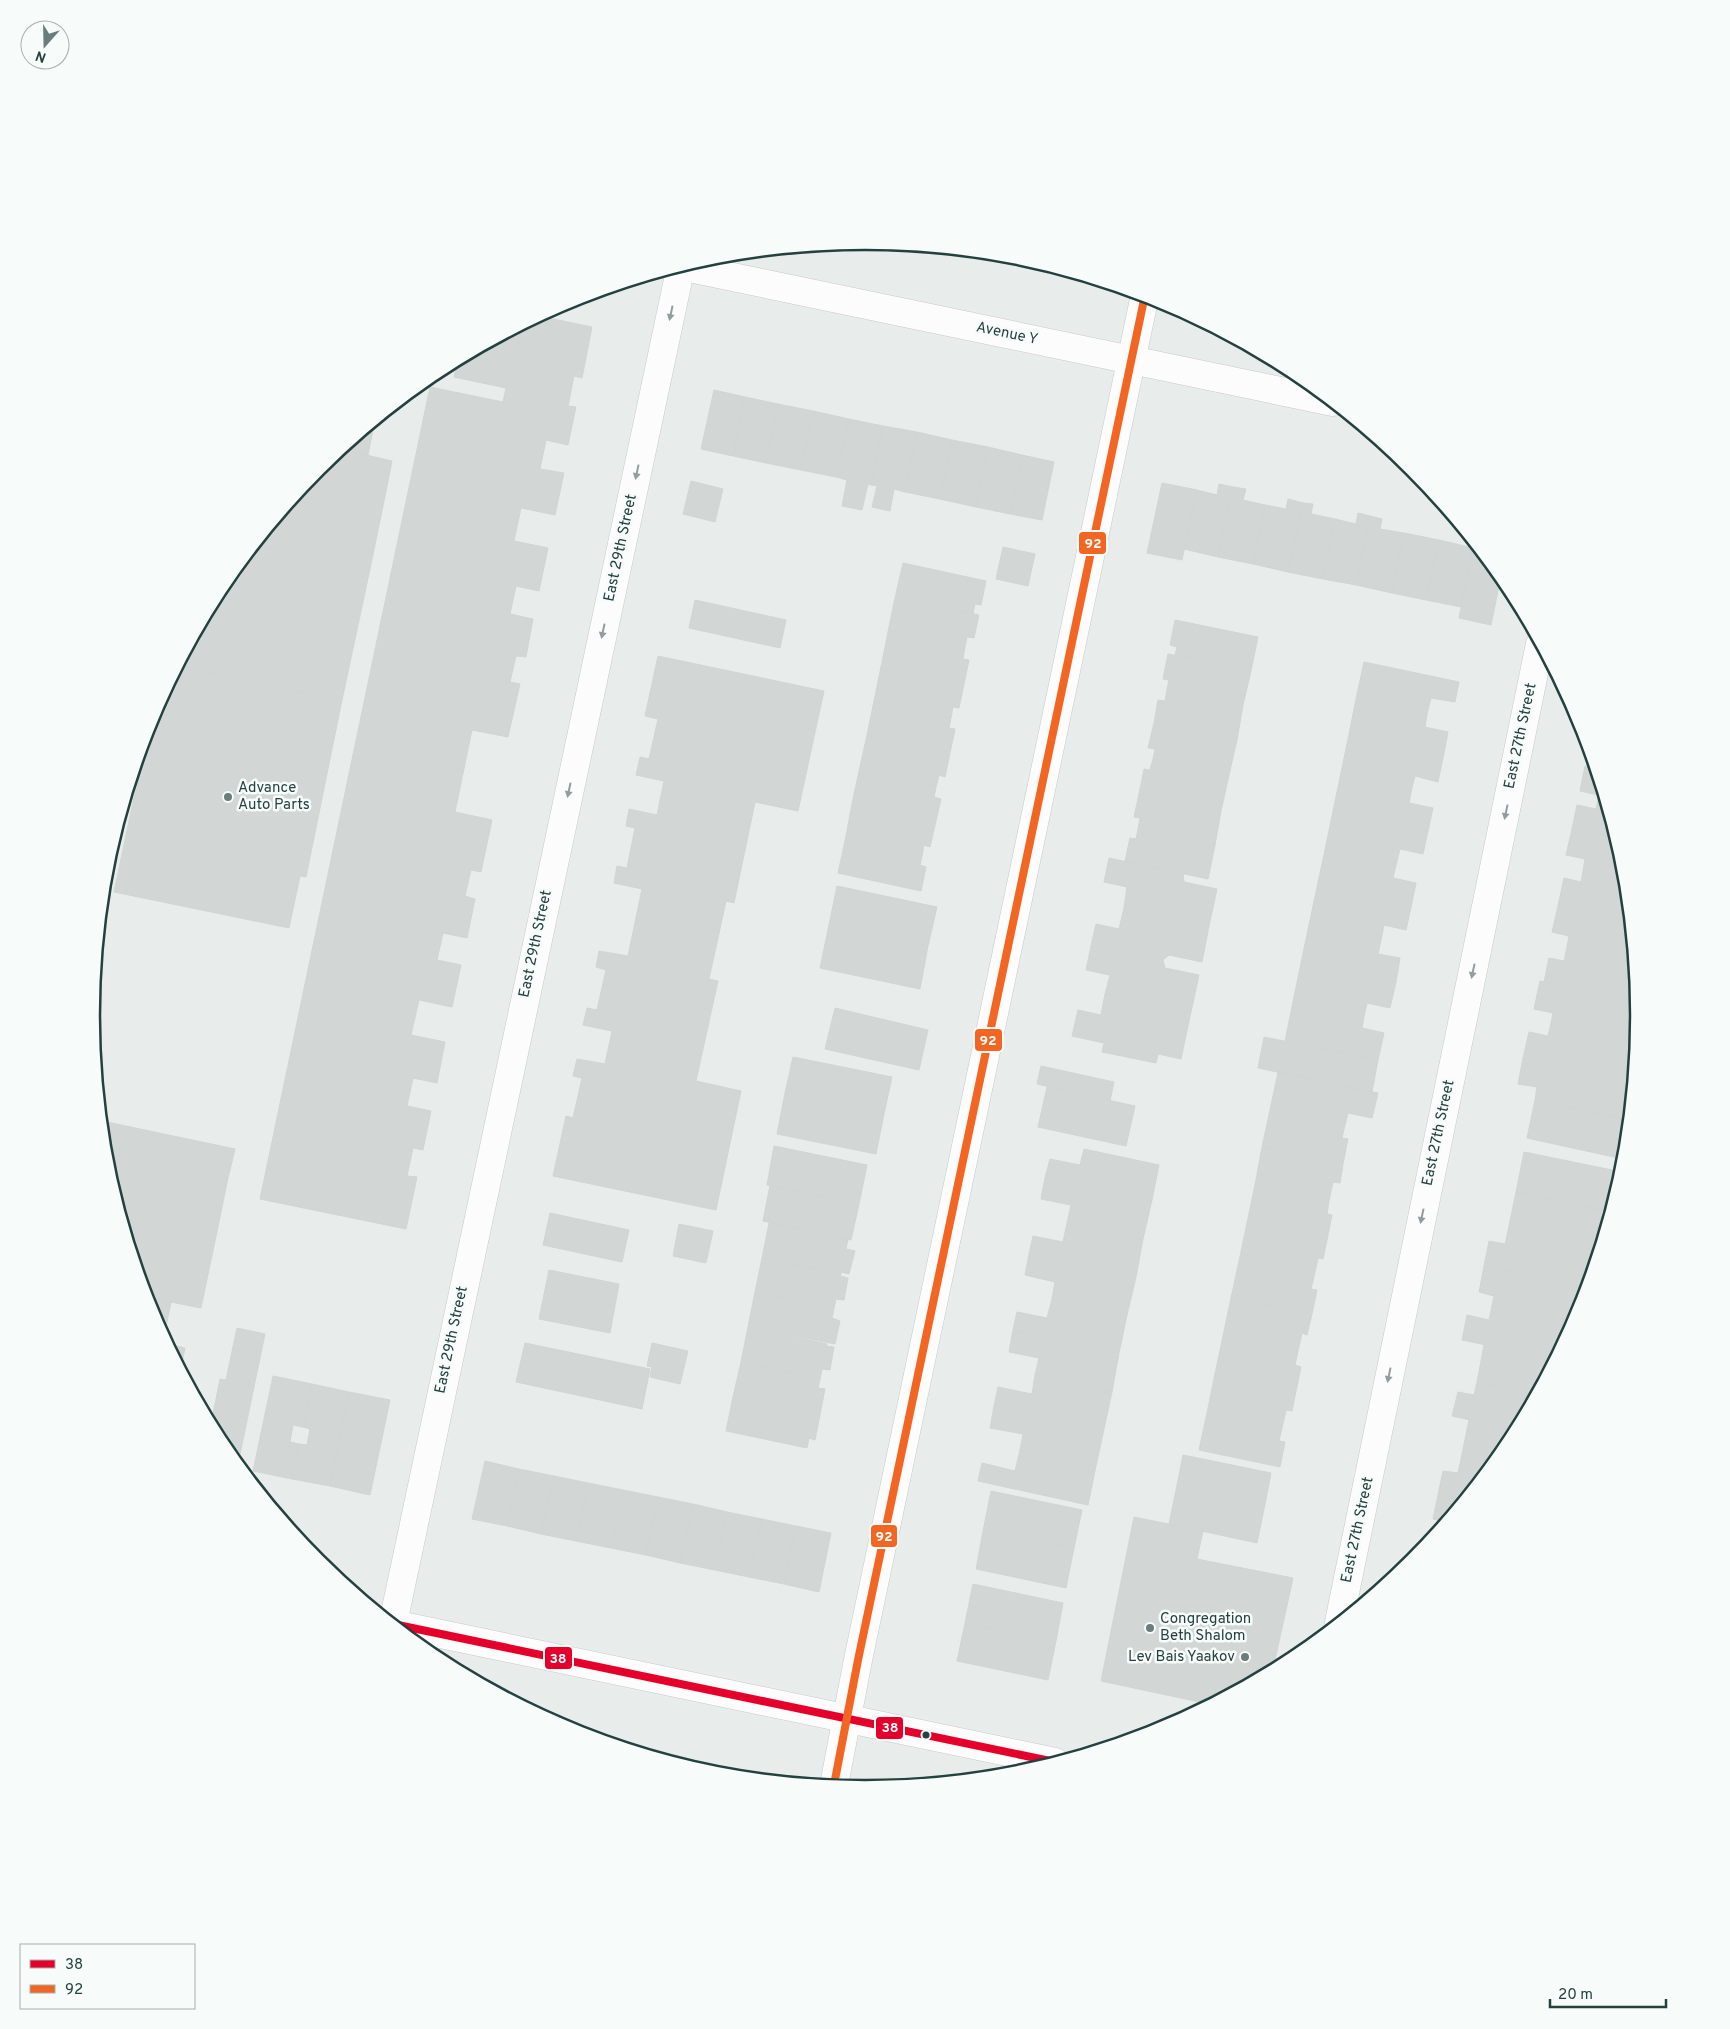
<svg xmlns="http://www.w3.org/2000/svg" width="1730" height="2029" viewBox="0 0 1730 2029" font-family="Overpass,sans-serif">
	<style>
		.building { fill: #d2d6d5; stroke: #d0d6d4 }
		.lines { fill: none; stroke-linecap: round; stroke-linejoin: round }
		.minor-casing { stroke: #c5cac8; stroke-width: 29 }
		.minor { stroke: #fcfcfc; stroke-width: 28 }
		.bus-1-casing { stroke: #f7fbf9; stroke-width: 11 }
		.bus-2-casing { stroke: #f7fbf9; stroke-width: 11 }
		.bus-1 { stroke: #e4002b; stroke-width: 8 }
		.bus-2 { stroke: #f26522; stroke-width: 8 }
		.oneway { fill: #909e9e }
		.poi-dot { fill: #697d7b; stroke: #f7fbf9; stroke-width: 2 }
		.bus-dot { fill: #24413f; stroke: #f7fbf9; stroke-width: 2 }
		.labels { text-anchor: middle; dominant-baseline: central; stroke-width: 5; stroke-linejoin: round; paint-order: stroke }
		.street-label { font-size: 15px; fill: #24413f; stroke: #f7fbf9 }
		.poi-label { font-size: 15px; fill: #24413f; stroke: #f7fbf9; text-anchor: start }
		.rim { fill: none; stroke: #24413f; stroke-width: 2.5 }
		.line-badge { stroke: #f7fbf9; stroke-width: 2 }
		.badge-label { font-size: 14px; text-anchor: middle; font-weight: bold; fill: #fff }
	</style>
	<rect width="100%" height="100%" fill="#e8edeb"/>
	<path class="building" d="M 539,316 L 592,327 L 582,378 L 574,376 L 568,406 L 576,407 L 568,445 L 546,440 L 540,469 L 564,473 L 555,515 L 521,508 L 514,541 L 548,548 L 539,591 L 516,586 L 510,614 L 533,619 L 526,657 L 516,656 L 510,682 L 520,684 L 508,737 L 472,730 L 455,812 L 492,820 L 481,872 L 471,870 L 465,896 L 475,899 L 467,938 L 443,933 L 437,960 L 461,965 L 452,1007 L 419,1000 L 411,1035 L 445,1042 L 437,1083 L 413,1078 L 407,1106 L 431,1111 L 423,1150 L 413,1148 L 407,1176 L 417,1177 L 406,1229 L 260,1199 L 430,387 L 503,402 L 506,388 L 454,377 L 458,359 Z
		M 714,390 L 745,397 L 733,456 L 701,449 Z
		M 745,397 L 778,404 L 766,463 L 733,456 Z
		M 778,404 L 813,411 L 801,470 L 766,463 Z
		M 813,411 L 849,419 L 836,477 L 801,470 Z
		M 849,419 L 883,426 L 871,485 L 868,484 L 862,510 L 842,506 L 847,480 L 836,477 Z
		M 375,420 L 368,455 L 340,449 Z
		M 883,426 L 917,432 L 905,492 L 894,489 L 890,511 L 872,507 L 877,486 L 871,485 Z
		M 917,432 L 952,440 L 940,499 L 905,492 Z
		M 952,440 L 988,447 L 976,507 L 940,499 Z
		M 988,447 L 1022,455 L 1010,514 L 976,507 Z
		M 340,449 L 392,461 L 384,501 L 304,484 L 318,467 Z
		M 1022,455 L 1054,462 L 1042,520 L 1010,514 Z
		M 691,481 L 723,489 L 715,522 L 683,514 Z
		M 1162,483 L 1197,490 L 1182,560 L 1147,553 Z
		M 304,484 L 384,501 L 370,569 L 254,545 Z
		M 1219,484 L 1233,487 L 1218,557 L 1184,549 L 1197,490 L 1217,495 Z
		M 1233,487 L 1246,489 L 1243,500 L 1265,505 L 1253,564 L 1218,557 Z
		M 1288,499 L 1303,503 L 1288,572 L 1253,564 L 1265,505 L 1286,509 Z
		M 1303,503 L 1313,504 L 1311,514 L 1335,519 L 1323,579 L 1288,572 Z
		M 1358,513 L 1370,516 L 1356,585 L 1323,579 L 1335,519 L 1356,524 Z
		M 1370,516 L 1382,519 L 1380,529 L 1404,533 L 1392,593 L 1356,585 Z
		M 1404,533 L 1439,540 L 1426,600 L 1392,593 Z
		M 1439,540 L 1473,548 L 1461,607 L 1426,600 Z
		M 254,545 L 370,569 L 342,700 L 178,666 L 222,584 Z
		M 1003,547 L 1035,554 L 1028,586 L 996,579 Z
		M 1473,548 L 1479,549 L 1501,576 L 1491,625 L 1459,618 Z
		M 903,563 L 986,581 L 981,605 L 975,604 L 973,614 L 895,598 Z
		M 895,598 L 979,615 L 974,638 L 967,637 L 965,647 L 888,632 Z
		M 695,600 L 786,620 L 780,648 L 689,628 Z
		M 1175,620 L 1258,637 L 1251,671 L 1175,655 L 1177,647 L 1170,645 Z
		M 888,632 L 965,647 L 963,659 L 969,660 L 964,684 L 881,667 Z
		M 1168,654 L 1251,671 L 1243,705 L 1167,689 L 1169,680 L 1163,679 Z
		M 658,656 L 824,691 L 798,811 L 755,802 L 734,903 L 726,901 L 709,979 L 718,981 L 696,1081 L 741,1091 L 716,1210 L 553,1176 L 566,1116 L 573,1118 L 582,1078 L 573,1076 L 577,1059 L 605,1064 L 612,1031 L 583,1025 L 587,1008 L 597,1010 L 606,970 L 596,967 L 599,951 L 628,956 L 642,889 L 614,883 L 617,866 L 627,868 L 635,828 L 626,826 L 629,809 L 657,815 L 664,781 L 636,775 L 640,757 L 649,759 L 658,719 L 645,716 Z
		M 1364,662 L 1459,682 L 1455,702 L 1431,698 L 1427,714 L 1356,699 Z
		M 178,666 L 342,700 L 306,877 L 300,876 L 289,928 L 114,892 L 151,717 Z
		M 881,667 L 964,684 L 959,708 L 953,707 L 951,718 L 874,701 Z
		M 1167,689 L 1243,705 L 1237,740 L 1154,723 L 1158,700 L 1165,701 Z
		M 1356,699 L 1427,714 L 1425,727 L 1448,732 L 1444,753 L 1349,734 Z
		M 874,701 L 951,718 L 949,728 L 955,729 L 950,753 L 867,735 Z
		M 1154,723 L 1237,740 L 1229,775 L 1153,759 L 1155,749 L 1148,748 Z
		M 1349,734 L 1444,753 L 1438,782 L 1415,776 L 1412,788 L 1341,773 Z
		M 867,735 L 950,753 L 945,777 L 939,775 L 936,787 L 859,771 Z
		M 1153,759 L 1229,775 L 1221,811 L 1139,794 L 1144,769 L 1150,770 Z
		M 1585,766 L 1595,767 L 1603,796 L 1580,791 Z
		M 859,771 L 936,787 L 934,797 L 941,799 L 936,821 L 852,804 Z
		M 1341,773 L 1412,788 L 1409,803 L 1433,808 L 1428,831 L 1333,811 Z
		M 1139,794 L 1221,811 L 1215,845 L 1138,829 L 1140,818 L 1134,817 Z
		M 1599,795 L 1603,796 L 1616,838 L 1572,829 L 1577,805 L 1596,809 Z
		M 852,804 L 936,821 L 930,847 L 924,845 L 922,856 L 845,841 Z
		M 1333,811 L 1428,831 L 1423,854 L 1400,849 L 1396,865 L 1325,850 Z
		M 1138,829 L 1215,845 L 1208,879 L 1125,861 L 1130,838 L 1136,839 Z
		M 1572,829 L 1616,838 L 1624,864 L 1626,880 L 1583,871 L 1585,859 L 1566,855 Z
		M 845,841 L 922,856 L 920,865 L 926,867 L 921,891 L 838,873 Z
		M 1325,850 L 1396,865 L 1393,878 L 1416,883 L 1411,907 L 1317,887 Z
		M 1109,858 L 1183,874 L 1184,882 L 1217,889 L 1209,926 L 1124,908 L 1127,887 L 1104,882 Z
		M 1583,871 L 1626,880 L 1630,921 L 1558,906 L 1564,878 L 1581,882 Z
		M 837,886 L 937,907 L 928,946 L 829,925 Z
		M 1317,887 L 1411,907 L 1406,930 L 1384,925 L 1381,940 L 1309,925 Z
		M 1558,906 L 1630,921 L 1634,962 L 1567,947 L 1569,936 L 1552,932 Z
		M 1124,908 L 1209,926 L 1202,962 L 1169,955 L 1163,960 L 1091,946 L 1096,924 L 1119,929 Z
		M 829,925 L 928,946 L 920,989 L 820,968 Z
		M 1309,925 L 1381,940 L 1378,954 L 1400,958 L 1396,982 L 1301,963 Z
		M 1091,946 L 1163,960 L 1165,968 L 1199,975 L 1191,1012 L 1105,994 L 1110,975 L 1086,970 Z
		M 1567,947 L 1634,962 L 1637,1001 L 1544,982 L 1549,958 L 1564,961 Z
		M 1301,963 L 1396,982 L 1390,1008 L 1367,1003 L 1364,1017 L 1293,1002 Z
		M 1540,981 L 1637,1001 L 1639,1014 L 1636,1042 L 1551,1023 L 1553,1013 L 1534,1009 Z
		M 1105,994 L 1191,1012 L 1181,1059 L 1158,1054 L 1156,1063 L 1102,1052 L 1104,1043 L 1072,1036 L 1078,1010 L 1101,1015 Z
		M 1293,1002 L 1364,1017 L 1362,1028 L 1384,1033 L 1378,1060 L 1285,1041 Z
		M 835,1008 L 928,1030 L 919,1070 L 825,1049 Z
		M 1551,1023 L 1636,1042 L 1630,1080 L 1523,1058 L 1529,1032 L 1548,1036 Z
		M 1264,1037 L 1378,1060 L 1372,1092 L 1258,1068 Z
		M 793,1057 L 892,1077 L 884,1114 L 785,1093 Z
		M 1523,1058 L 1630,1080 L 1621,1118 L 1535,1100 L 1537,1087 L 1518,1084 Z
		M 1041,1066 L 1114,1082 L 1110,1101 L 1037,1084 Z
		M 1278,1072 L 1378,1093 L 1372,1118 L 1348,1113 L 1345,1125 L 1270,1110 Z
		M 1047,1087 L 1135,1106 L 1126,1146 L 1038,1127 Z
		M 785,1093 L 884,1114 L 876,1154 L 777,1134 Z
		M 1535,1100 L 1628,1120 L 1623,1159 L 1527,1138 Z
		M 1270,1110 L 1345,1125 L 1342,1138 L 1348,1139 L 1343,1164 L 1262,1147 Z
		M 102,1121 L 235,1149 L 228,1178 L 105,1152 Z
		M 774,1146 L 867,1165 L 859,1204 L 767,1185 Z
		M 1262,1147 L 1343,1164 L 1340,1183 L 1333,1182 L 1329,1201 L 1255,1185 Z
		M 1084,1149 L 1159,1165 L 1152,1200 L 1045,1178 L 1050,1159 L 1080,1165 Z
		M 105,1152 L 228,1178 L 214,1246 L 125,1227 L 106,1165 Z
		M 1524,1152 L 1622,1172 L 1610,1212 L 1516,1192 Z
		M 1045,1178 L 1152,1200 L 1143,1239 L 1067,1223 L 1071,1205 L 1041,1199 Z
		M 770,1185 L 859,1204 L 851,1240 L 763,1221 Z
		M 1255,1185 L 1329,1201 L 1327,1214 L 1332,1215 L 1327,1240 L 1247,1223 Z
		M 1516,1192 L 1602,1210 L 1594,1249 L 1508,1231 Z
		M 550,1213 L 629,1230 L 622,1262 L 543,1245 Z
		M 769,1223 L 848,1239 L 846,1249 L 855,1251 L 849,1274 L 841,1272 L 841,1274 L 762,1258 Z
		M 1067,1223 L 1143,1239 L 1136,1277 L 1029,1254 L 1033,1236 L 1063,1242 Z
		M 1247,1223 L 1327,1240 L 1323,1259 L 1318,1258 L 1314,1277 L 1239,1261 Z
		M 679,1224 L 713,1231 L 706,1263 L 673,1256 Z
		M 125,1227 L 214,1246 L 201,1308 L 146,1297 Z
		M 1508,1231 L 1594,1249 L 1586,1287 L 1484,1266 L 1489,1241 L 1505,1244 Z
		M 1029,1254 L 1136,1277 L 1127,1315 L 1052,1299 L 1055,1282 L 1025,1275 Z
		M 762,1258 L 841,1274 L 840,1276 L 848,1278 L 844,1300 L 836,1299 L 834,1308 L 755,1292 Z
		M 1239,1261 L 1314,1277 L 1311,1289 L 1317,1290 L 1312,1314 L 1231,1298 Z
		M 1484,1266 L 1586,1287 L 1580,1311 L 1574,1323 L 1492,1306 L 1494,1296 L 1479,1292 Z
		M 549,1270 L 619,1284 L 610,1333 L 539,1319 Z
		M 755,1292 L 834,1308 L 832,1318 L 840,1321 L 835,1344 L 748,1327 Z
		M 146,1297 L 171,1302 L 164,1337 L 150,1310 Z
		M 1231,1298 L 1312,1314 L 1307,1335 L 1302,1333 L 1298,1351 L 1223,1336 Z
		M 1052,1299 L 1127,1315 L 1119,1353 L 1013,1330 L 1017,1312 L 1047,1318 Z
		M 1492,1306 L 1574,1323 L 1554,1359 L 1462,1340 L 1467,1315 L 1489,1320 Z
		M 748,1327 L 827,1344 L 826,1346 L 834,1347 L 830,1370 L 822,1369 L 820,1379 L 741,1362 Z
		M 237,1328 L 265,1334 L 238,1464 L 221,1444 L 211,1424 L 220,1379 L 226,1380 Z
		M 1013,1330 L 1119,1353 L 1112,1392 L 1035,1375 L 1039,1358 L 1009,1352 Z
		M 1223,1336 L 1298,1351 L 1295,1365 L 1301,1367 L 1296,1391 L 1215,1374 Z
		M 525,1343 L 650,1369 L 642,1409 L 516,1382 Z
		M 652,1343 L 688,1351 L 680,1384 L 650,1377 L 652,1367 L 647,1366 Z
		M 168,1344 L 185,1348 L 181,1368 Z
		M 1484,1345 L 1554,1359 L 1535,1394 L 1477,1382 Z
		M 741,1362 L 820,1379 L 818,1388 L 825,1389 L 820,1415 L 733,1397 Z
		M 1215,1374 L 1296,1391 L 1292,1411 L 1286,1410 L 1282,1428 L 1207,1413 Z
		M 1035,1375 L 1112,1392 L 1104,1429 L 994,1406 L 998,1387 L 1032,1394 Z
		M 273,1376 L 312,1384 L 303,1427 L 293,1425 L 290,1442 L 299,1444 L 292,1479 L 253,1471 Z
		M 1477,1382 L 1535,1394 L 1516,1430 L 1452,1416 L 1458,1392 L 1474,1395 Z
		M 312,1384 L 349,1392 L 330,1486 L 292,1479 L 299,1444 L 307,1445 L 310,1429 L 303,1427 Z
		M 349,1392 L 390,1400 L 370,1495 L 330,1486 Z
		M 733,1397 L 820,1415 L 815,1440 L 809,1438 L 807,1448 L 726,1431 Z
		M 994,1406 L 1104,1429 L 1096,1466 L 1020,1450 L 1023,1434 L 990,1428 Z
		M 1207,1413 L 1282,1428 L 1279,1441 L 1285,1442 L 1280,1467 L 1199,1450 Z
		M 1469,1420 L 1516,1430 L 1508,1445 L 1491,1466 L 1461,1459 Z
		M 1020,1450 L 1096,1466 L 1088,1505 L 978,1481 L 982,1463 L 1015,1471 Z
		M 1183,1455 L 1271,1473 L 1264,1509 L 1176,1490 Z
		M 1461,1459 L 1491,1466 L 1462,1500 L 1438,1495 L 1443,1471 L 1458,1473 Z
		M 485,1461 L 519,1469 L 507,1526 L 472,1519 Z
		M 519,1469 L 554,1476 L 541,1534 L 507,1526 Z
		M 554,1476 L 588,1483 L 576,1541 L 541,1534 Z
		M 588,1483 L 623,1490 L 611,1548 L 576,1541 Z
		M 623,1490 L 658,1497 L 646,1555 L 611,1548 Z
		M 1176,1490 L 1264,1509 L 1257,1543 L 1169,1524 Z
		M 991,1491 L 1082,1510 L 1074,1548 L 983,1531 Z
		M 1438,1495 L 1462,1500 L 1445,1522 L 1433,1519 Z
		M 658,1497 L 693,1504 L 680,1563 L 646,1555 Z
		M 693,1504 L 727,1512 L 715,1570 L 680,1563 Z
		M 727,1512 L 762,1519 L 749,1577 L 715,1570 Z
		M 1134,1517 L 1203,1531 L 1197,1559 L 1293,1578 L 1273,1669 L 1209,1704 L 1101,1681 Z
		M 762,1519 L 796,1526 L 784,1584 L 749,1577 Z
		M 796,1526 L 831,1533 L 819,1592 L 784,1584 Z
		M 983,1531 L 1074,1548 L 1066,1588 L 976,1569 Z
		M 973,1584 L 1063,1603 L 1056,1641 L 965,1623 Z
		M 965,1623 L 1056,1641 L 1048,1680 L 957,1661 Z"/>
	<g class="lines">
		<defs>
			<path id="minor" d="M 680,266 L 1333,402
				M 1339,1622 L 1540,644
				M 393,1623 L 681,266
				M 393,1624 L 1055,1762
				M 834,1785 L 858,1660 L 1145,295"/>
		</defs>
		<use href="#minor" class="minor-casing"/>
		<use href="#minor" class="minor"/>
		<defs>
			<path id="bus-1" d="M 393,1624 L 1055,1762"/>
			<path id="bus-2" d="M 834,1785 L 858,1660 L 1145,295"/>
		</defs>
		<use href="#bus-1" class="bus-1-casing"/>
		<use href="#bus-2" class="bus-2-casing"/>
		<use href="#bus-1" class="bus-1"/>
		<use href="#bus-2" class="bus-2"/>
	</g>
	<defs><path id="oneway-solid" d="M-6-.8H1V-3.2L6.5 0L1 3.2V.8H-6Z" transform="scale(1.25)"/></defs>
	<g class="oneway">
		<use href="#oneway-solid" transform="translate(671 313) rotate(102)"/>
		<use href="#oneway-solid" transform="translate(637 472) rotate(102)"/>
		<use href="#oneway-solid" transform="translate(603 631) rotate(102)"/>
		<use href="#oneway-solid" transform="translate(569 790) rotate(102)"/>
		<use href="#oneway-solid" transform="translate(1506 812) rotate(102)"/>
		<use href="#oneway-solid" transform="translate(1473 971) rotate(102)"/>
		<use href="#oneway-solid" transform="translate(1422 1216) rotate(102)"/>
		<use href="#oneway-solid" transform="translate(1389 1375) rotate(102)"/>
	</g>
	<g class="poi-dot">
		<circle cx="228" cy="797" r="5"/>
		<circle cx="1150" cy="1628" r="5"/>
		<circle cx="1245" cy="1657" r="5"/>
	</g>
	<circle class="bus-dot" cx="926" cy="1735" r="4.5"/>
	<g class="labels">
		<g class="street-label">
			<text transform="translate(1007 334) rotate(12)">Avenue Y</text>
			<text transform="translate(621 548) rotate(-78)">East 29th Street</text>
			<text transform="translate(1521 736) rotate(-78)">East 27th Street</text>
			<text transform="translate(536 944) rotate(-78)">East 29th Street</text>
			<text transform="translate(1439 1133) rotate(-78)">East 27th Street</text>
			<text transform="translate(452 1340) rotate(-78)">East 29th Street</text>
			<text transform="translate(1358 1530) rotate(-78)">East 27th Street</text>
		</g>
		<g class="poi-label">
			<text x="238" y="788">Advance<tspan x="238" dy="17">Auto Parts</tspan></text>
			<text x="1160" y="1619">Congregation<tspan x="1160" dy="17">Beth Shalom</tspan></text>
			<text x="1235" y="1657" text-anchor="end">Lev Bais Yaakov</text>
		</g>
	</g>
	<path d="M0 0H1730V2029H0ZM100 1015a765 765 0 1 1 1530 0a765 765 0 1 1-1530 0Z" fill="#f7fbf9" fill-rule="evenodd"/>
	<path class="rim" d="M100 1015a765 765 0 1 1 1530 0a765 765 0 1 1-1530 0Z"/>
	<g class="line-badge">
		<rect x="1078" y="531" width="29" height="24" rx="5" fill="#f26522"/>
		<rect x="974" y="1028" width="29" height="24" rx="5" fill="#f26522"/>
		<rect x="870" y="1524" width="28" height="24" rx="5" fill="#f26522"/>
		<rect x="544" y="1646" width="29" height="24" rx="5" fill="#e4002b"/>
		<rect x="875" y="1716" width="29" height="24" rx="5" fill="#e4002b"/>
	</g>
	<g class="badge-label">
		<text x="1093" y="548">92</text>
		<text x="988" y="1045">92</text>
		<text x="884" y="1541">92</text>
		<text x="558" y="1663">38</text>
		<text x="890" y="1732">38</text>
	</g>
	<rect x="20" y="1944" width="175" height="65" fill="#f7fbf9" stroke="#a3b1af"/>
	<rect x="30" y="1960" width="25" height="8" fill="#e4002b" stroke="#a3b1af"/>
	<text x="65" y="1969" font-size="15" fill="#24413f">38</text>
	<rect x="30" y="1985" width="25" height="8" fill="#f26522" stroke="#a3b1af"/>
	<text x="65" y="1994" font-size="15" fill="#24413f">92</text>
	<g transform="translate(45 45) rotate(200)"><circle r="24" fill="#f7fbf9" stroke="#a3b1af"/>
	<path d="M0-4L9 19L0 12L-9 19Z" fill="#697d7b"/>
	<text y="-8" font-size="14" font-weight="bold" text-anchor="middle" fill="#24413f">N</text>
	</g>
	<path d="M1550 1999v8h116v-8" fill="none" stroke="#24413f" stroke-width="2.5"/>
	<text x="1558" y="1999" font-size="15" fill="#24413f" stroke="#f7fbf9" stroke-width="4" paint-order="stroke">20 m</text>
</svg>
